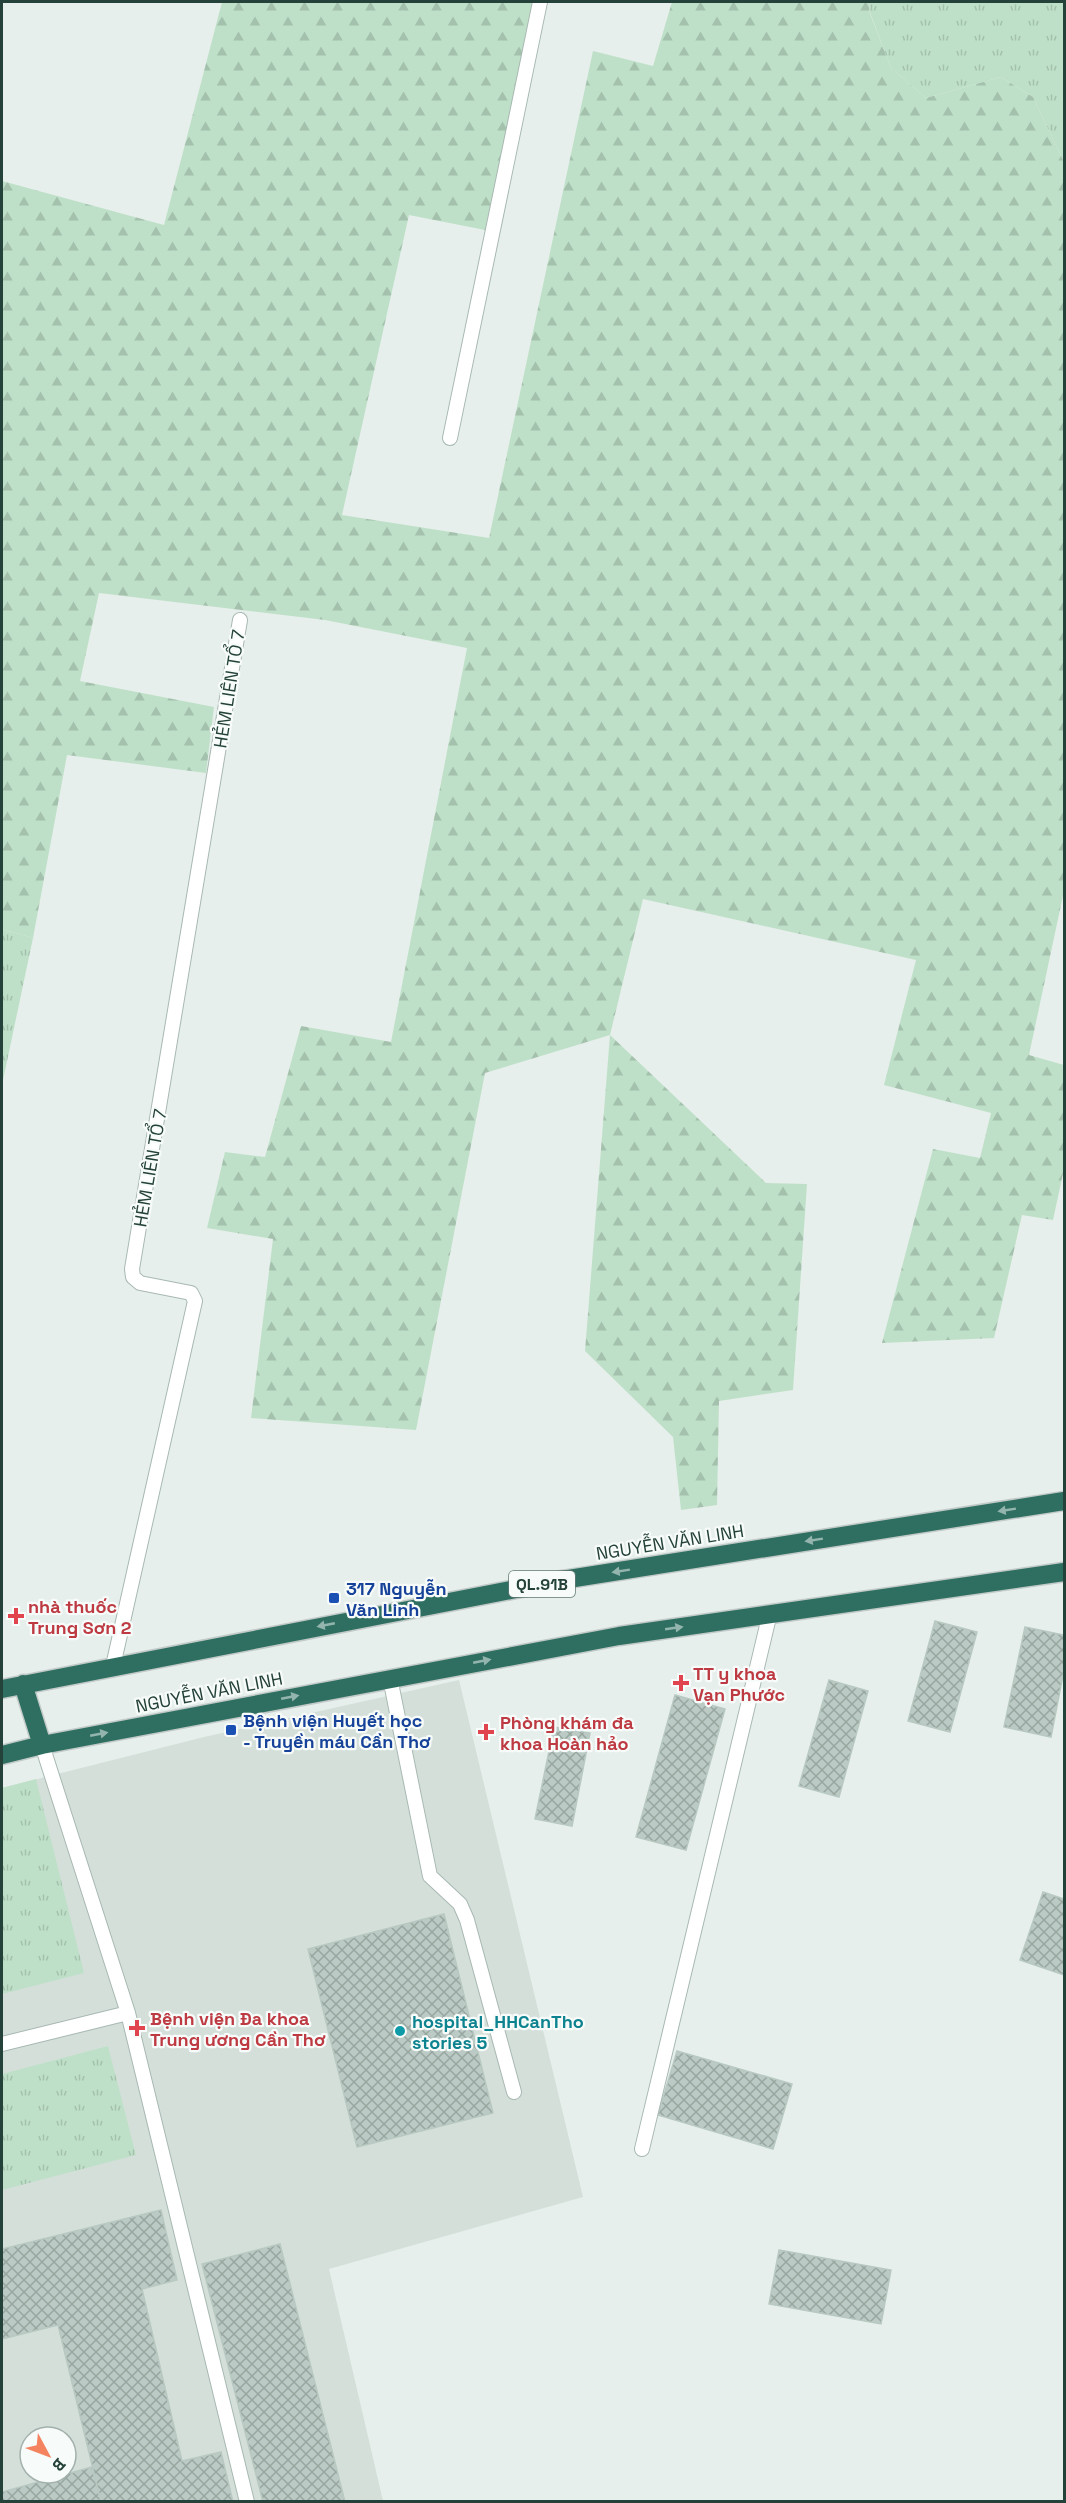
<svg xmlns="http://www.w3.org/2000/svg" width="1066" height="2503" viewBox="0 0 1066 2503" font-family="'Space Grotesk',sans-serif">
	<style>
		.built { fill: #d4dfda; fill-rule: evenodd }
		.grass { fill: url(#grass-tufts) }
		.forest { fill: url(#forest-firs) }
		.building { fill: url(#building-cross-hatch); stroke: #b8c9c2; stroke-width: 1.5 }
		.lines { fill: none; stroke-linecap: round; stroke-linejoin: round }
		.lane-casing { stroke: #a8b8b2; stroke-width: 16 }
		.highway-casing { stroke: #c2cac8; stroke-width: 21 }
		.lane { stroke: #fff; stroke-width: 14 }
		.highway { stroke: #2f6f62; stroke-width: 18 }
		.oneway { fill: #93b5ae }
		.transit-dot { fill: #1a4fb4; stroke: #f7fbf9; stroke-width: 2 }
		.health-dot { fill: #e0444e; stroke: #f7fbf9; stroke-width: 2 }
		.culture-dot { fill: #0f9aa8; stroke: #f7fbf9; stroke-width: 2 }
		.labels { text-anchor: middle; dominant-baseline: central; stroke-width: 4.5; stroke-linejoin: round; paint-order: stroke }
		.shield { fill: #f7fbf9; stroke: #637a73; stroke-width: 1.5 }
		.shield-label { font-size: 16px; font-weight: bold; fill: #24423a }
		.street-label { font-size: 18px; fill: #24423a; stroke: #f7fbf9 }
		.transit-label { font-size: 18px; font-weight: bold; fill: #164399; stroke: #f7fbf9; text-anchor: start }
		.health-label { font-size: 18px; font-weight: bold; fill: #be3a42; stroke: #f7fbf9; text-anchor: start }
		.culture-label { font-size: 18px; font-weight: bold; fill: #0d838f; stroke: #f7fbf9; text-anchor: start }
	</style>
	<defs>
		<pattern id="grass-tufts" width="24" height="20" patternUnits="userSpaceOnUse" patternTransform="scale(1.5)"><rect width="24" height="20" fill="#bfe0c8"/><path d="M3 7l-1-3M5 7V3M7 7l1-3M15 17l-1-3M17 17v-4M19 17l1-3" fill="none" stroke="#a4c1ad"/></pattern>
		<pattern id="forest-firs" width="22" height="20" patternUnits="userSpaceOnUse" patternTransform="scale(1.5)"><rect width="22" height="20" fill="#bfe0c8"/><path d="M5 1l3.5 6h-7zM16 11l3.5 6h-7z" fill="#a4c1ad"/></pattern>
		<pattern id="building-cross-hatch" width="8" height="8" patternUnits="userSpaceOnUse" patternTransform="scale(1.5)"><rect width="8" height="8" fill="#bbcac4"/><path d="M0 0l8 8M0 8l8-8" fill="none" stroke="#98a6a0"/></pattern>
	</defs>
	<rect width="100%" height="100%" fill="#e6efeb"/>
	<path class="built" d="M 459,1680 L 583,2197 L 329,2269 L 383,2501 L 2,2502 L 2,1788 L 204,1737 ZM 30,2437 L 66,2437 L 66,2473 L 30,2473 Z"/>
	<path class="grass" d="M 870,2 L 1064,2 L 1064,162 L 1033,97 L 1001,77 L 926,98 L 891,68 L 869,10 Z
		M 2,929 L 33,938 L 2,1085 Z
		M 36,1779 L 84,1973 L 2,1994 L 2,1788 Z
		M 108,2046 L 136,2155 L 2,2190 L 2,2074 Z"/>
	<path class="forest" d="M 222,2 L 533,2 L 485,230 L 409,215 L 342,515 L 489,538 L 593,51 L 653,66 L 672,2 L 870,2 L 869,11 L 891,68 L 926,98 L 1001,77 L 1033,97 L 1064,162 L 1064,891 L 1029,1055 L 1064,1065 L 1064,1169 L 1053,1220 L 1022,1215 L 994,1338 L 882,1343 L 933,1149 L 980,1158 L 991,1113 L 884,1085 L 916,960 L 643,899 L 610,1035 L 766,1183 L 807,1184 L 793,1390 L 719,1401 L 717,1505 L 681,1510 L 673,1437 L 585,1351 L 610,1035 L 485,1073 L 416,1430 L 251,1418 L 273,1239 L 207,1228 L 225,1152 L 265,1157 L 301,1026 L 391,1042 L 467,648 L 325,620 L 99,593 L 80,681 L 214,707 L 206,773 L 67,755 L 33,938 L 2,929 L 2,181 L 164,225 Z"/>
	<path class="building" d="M 935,1621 L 977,1632 L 950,1732 L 908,1721 Z
		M 1025,1627 L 1064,1635 L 1064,1670 L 1051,1737 L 1004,1727 Z
		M 829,1680 L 868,1691 L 839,1797 L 799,1786 Z
		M 675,1695 L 725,1709 L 686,1850 L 636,1837 Z
		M 554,1727 L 590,1733 L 572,1826 L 535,1819 Z
		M 1043,1892 L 1064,1899 L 1064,1975 L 1020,1960 Z
		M 444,1914 L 493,2113 L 357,2147 L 308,1949 Z
		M 677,2051 L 792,2084 L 773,2149 L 658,2115 Z
		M 161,2210 L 177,2280 L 142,2289 L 182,2461 L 221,2452 L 233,2502 L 101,2502 L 58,2325 L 2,2339 L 2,2249 Z
		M 280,2244 L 345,2502 L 263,2502 L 202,2264 Z
		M 779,2250 L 891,2270 L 881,2324 L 769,2304 Z
		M 92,2467 L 101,2502 L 2,2502 L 2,2492 Z"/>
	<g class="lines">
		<defs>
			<path id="lane" d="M 450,438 L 540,2
				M 113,1666 L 195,1301 L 191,1293 L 140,1283 L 133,1277 L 132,1269 L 240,620
				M 390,1678 L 430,1876 L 460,1904 L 467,1920 L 514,2092
				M 42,1745 L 128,2013 L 247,2502
				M 2,2044 L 128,2013
				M 642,2149 L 770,1613"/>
			<path id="highway" d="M 23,1684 L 42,1745
				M 2,1689 L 562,1580 L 1064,1501
				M 2,1755 L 42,1745 L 619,1636 L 1064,1572"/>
		</defs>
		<use href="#lane" class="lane-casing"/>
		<use href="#highway" class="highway-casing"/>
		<use href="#lane" class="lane"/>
		<use href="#highway" class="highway"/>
	</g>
	<defs><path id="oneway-solid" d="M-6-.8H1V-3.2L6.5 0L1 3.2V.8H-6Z" transform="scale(1.5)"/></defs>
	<g class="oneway">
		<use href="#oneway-solid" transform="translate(1007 1510) rotate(171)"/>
		<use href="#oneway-solid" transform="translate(814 1540) rotate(171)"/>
		<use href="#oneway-solid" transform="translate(621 1571) rotate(171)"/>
		<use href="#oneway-solid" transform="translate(326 1625) rotate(169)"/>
		<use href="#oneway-solid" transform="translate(674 1628) rotate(-8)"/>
		<use href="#oneway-solid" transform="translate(482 1661) rotate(-11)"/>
		<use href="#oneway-solid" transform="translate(290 1697) rotate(-11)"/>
		<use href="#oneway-solid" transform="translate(99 1734) rotate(-11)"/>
	</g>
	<g class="transit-dot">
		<rect x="328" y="1592" width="12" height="12" rx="3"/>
		<rect x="225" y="1724" width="12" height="12" rx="3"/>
	</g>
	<g class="health-dot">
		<path d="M13 1607h6v6h6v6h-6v6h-6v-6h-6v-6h6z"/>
		<path d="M678 1674h6v6h6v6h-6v6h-6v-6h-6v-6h6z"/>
		<path d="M483 1723h6v6h6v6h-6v6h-6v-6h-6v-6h6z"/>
		<path d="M134 2019h6v6h6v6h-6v6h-6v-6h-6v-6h6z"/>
	</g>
	<circle class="culture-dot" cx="400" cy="2031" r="6"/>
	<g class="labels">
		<rect class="shield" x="509" y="1571" width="66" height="26" rx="4.5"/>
		<g class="shield-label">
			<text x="542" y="1584">QL.91B</text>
		</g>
		<g class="street-label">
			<text transform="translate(229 689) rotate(-81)">HẺM LIÊN TỔ 7</text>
			<text transform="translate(150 1168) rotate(-80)">HẺM LIÊN TỔ 7</text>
			<text transform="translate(670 1542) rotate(-9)">NGUYỄN VĂN LINH</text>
			<text transform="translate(209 1692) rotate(-11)">NGUYỄN VĂN LINH</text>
		</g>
		<g class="transit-label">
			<text x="346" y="1588">317 Nguyễn<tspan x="346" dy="21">Văn Linh</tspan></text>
			<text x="243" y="1720">Bệnh viện Huyết học<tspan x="243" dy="21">- Truyền máu Cần Thơ</tspan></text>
		</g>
		<g class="health-label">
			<text x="28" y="1606">nhà thuốc<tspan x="28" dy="21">Trung Sơn 2</tspan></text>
			<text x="693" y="1673">TT y khoa<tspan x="693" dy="21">Vạn Phước</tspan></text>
			<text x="500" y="1722">Phòng khám đa<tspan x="500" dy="21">khoa Hoàn hảo</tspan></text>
			<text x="150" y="2018">Bệnh viện Đa khoa<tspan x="150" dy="21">Trung ương Cần Thơ</tspan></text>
		</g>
		<g class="culture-label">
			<text x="412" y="2021">hospital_HHCanTho<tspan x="412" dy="21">stories 5</tspan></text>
		</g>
	</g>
	<rect width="1066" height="2503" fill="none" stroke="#24423a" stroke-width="6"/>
	<g transform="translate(48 2455) rotate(131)"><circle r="28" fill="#f7fbf9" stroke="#a3b1ad" stroke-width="1.5"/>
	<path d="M0-4.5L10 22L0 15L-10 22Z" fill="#f4845f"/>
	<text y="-9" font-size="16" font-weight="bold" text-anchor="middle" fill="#24423a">B</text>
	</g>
</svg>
